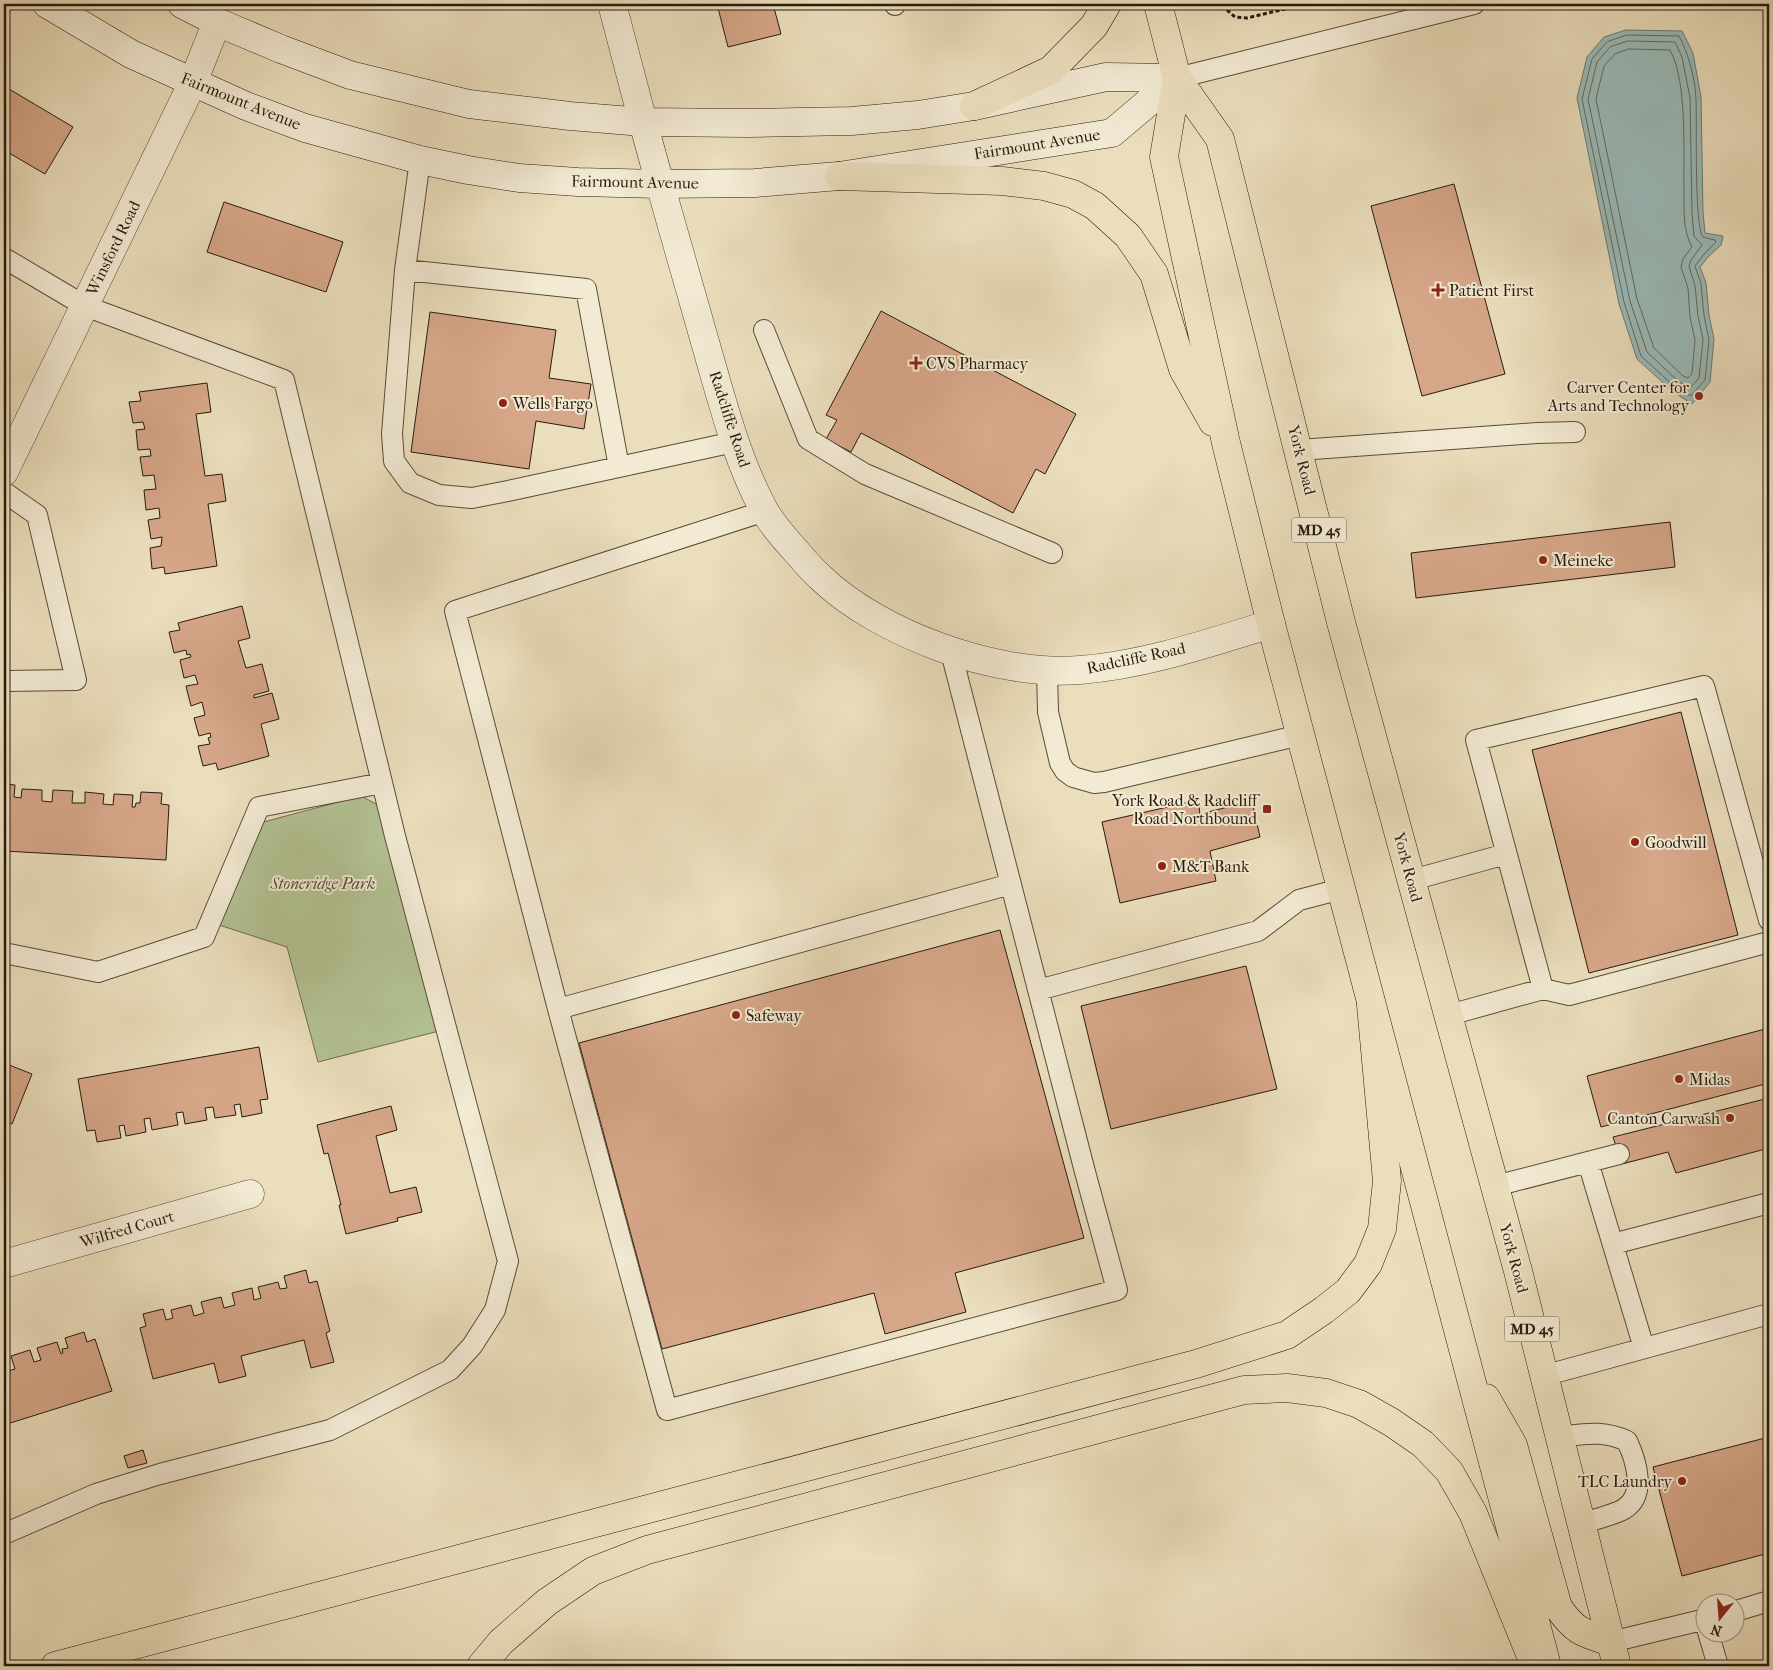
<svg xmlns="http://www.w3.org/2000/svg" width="1773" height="1670" viewBox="0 0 1773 1670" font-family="'IM FELL French Canon',serif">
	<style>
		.green { fill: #b3c293; stroke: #6d6e50 }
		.water { fill: #9bbbb9; stroke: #6d7b75 }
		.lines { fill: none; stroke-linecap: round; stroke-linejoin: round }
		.shore { stroke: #616b64; stroke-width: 1 }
		.building { fill: #d6a688; stroke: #271b0e }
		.service-casing { stroke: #584c3a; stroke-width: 22 }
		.minor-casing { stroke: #584c3a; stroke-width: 29 }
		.secondary-casing { stroke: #271b0e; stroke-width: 29 }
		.primary-casing { stroke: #271b0e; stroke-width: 29 }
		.motorway-casing { stroke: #271b0e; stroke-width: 29 }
		.path { stroke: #271b0e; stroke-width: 3; stroke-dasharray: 4 2.5; stroke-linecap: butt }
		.service { stroke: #f2ead3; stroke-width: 20 }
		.minor { stroke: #f2ead3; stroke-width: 28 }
		.secondary { stroke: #f2ead3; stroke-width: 28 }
		.primary { stroke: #ebdebc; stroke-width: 28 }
		.motorway { stroke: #ebdebc; stroke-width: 28 }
		.poi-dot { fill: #8f2418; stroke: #f2ead3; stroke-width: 2 }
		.labels { text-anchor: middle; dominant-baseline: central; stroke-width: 4; stroke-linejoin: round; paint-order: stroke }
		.shield { fill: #f2ead3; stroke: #645949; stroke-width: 1 }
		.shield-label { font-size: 15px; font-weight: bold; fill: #271b0e }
		.street-label { font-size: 16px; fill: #271b0e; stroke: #f2ead3 }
		.poi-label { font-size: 16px; fill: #271b0e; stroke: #f2ead3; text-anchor: start }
		.park-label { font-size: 16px; font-style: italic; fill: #514d36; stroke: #f2ead3 }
	</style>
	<rect width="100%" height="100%" fill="#ebdebc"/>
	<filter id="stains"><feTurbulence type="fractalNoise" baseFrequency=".004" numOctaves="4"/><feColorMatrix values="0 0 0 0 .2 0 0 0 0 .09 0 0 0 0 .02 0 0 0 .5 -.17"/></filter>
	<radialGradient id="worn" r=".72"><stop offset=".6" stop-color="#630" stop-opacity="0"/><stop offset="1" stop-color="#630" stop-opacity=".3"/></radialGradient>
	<path class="green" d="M 361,796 L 380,806 L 439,1031 L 318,1062 L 287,947 L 219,925 L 256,824 Z"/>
	<path class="water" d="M 1626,30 L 1682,31 L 1693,53 L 1701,97 L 1703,212 L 1705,233 L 1723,236 L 1721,245 L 1709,256 L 1700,267 L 1706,283 L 1709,315 L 1714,339 L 1710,382 L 1692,404 L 1672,391 L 1637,359 L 1619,304 L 1577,98 L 1587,57 L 1604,37 Z"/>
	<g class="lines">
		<path class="shore" d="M 1627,35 L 1679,36 C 1689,55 1695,78 1696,99 C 1697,120 1694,227 1703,237 L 1715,240 L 1716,242 L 1705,253 L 1695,266 L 1701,284 L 1704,315 L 1709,340 L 1705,380 L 1691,396 L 1675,387 L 1641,356 L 1624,302 L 1582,99 L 1592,59 L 1607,42 Z
			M 1628,41 L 1675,42 L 1682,57 L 1690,98 L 1692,213 L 1694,236 L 1702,245 L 1691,260 L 1689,266 L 1695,286 L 1698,316 L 1703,340 L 1699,378 L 1690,388 L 1679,382 L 1647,352 L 1630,301 L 1588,99 L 1597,62 L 1610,47 Z
			M 1629,49 L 1670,50 C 1688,82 1683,156 1684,194 C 1684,211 1683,231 1692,247 L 1683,259 L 1681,267 L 1688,288 L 1690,317 L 1695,340 L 1692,374 L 1688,378 L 1683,376 L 1654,348 L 1637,299 L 1596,99 L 1604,66 L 1615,54 Z"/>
	</g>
	<path class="building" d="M 717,4 L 773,4 L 781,34 L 728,47 Z
		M 4,86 L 73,127 L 45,174 L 4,150 Z
		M 1454,184 L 1505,374 L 1422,396 L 1371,206 Z
		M 224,202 L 343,242 L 326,292 L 207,252 Z
		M 881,311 L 1076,414 L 1045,474 L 1036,469 L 1013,513 L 861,433 L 851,452 L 826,439 L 837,420 L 826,415 Z
		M 430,312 L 556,330 L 549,378 L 591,384 L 584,429 L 536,421 L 529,469 L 411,452 Z
		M 207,383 L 211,412 L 196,414 L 205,476 L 222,474 L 226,501 L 208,504 L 217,566 L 165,574 L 164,567 L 152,569 L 150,548 L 161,546 L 162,537 L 151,539 L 148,520 L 160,518 L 159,508 L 146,510 L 144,490 L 156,489 L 154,475 L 143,476 L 140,457 L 151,456 L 150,449 L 138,450 L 136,430 L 145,429 L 143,422 L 133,423 L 129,402 L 141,401 L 139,392 Z
		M 1670,522 L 1675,567 L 1416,598 L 1411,553 Z
		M 242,606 L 250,638 L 238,641 L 246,668 L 262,664 L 269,691 L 254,695 L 254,698 L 272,693 L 279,719 L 261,724 L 269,756 L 218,770 L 216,763 L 203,766 L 198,746 L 210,744 L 208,738 L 211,737 L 210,733 L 199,736 L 194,718 L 205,715 L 202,702 L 191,706 L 186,686 L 198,684 L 195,675 L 184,678 L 180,660 L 191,657 L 190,654 L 187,655 L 186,650 L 174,653 L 169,632 L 180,630 L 178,623 Z
		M 1681,712 L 1738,935 L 1589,973 L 1532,750 Z
		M 4,784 L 15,785 L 14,797 L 21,798 L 22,789 L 42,790 L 42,801 L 52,802 L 53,790 L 73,791 L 72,803 L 85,803 L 85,792 L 104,794 L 103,804 L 113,805 L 114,794 L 133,795 L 132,807 L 135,807 L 136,803 L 140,803 L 141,792 L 162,793 L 161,804 L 169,805 L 166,860 L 4,851 Z
		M 1198,800 L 1200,814 L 1252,801 L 1260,837 L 1210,851 L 1216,881 L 1120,903 L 1102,822 Z
		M 1000,930 L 1084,1238 L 955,1273 L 966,1312 L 885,1334 L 874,1293 L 662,1349 L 579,1043 Z
		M 1246,966 L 1277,1089 L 1111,1129 L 1081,1006 Z
		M 1769,1028 L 1769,1083 L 1601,1127 L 1587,1076 Z
		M 259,1047 L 268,1099 L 260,1100 L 262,1113 L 242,1117 L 240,1104 L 234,1105 L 236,1115 L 215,1118 L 213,1107 L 205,1108 L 207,1120 L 185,1124 L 183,1112 L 176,1113 L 178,1125 L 152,1130 L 150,1118 L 144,1119 L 146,1132 L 126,1136 L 124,1125 L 119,1126 L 121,1138 L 97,1142 L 95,1130 L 87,1131 L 78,1079 Z
		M 4,1063 L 32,1074 L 12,1124 L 6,1122 L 4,1128 Z
		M 1769,1098 L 1769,1148 L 1676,1173 L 1668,1152 L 1622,1164 L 1613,1137 Z
		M 391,1106 L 397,1130 L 376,1136 L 390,1193 L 416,1187 L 422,1212 L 397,1218 L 398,1221 L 346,1234 L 339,1205 L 341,1205 L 328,1153 L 324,1154 L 317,1125 Z
		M 306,1270 L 309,1283 L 317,1281 L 330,1331 L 326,1333 L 334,1362 L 311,1368 L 304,1340 L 241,1356 L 246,1376 L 219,1383 L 214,1363 L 153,1379 L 140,1328 L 146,1326 L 143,1314 L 163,1309 L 166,1320 L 173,1318 L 171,1310 L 191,1305 L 194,1316 L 204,1313 L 201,1302 L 221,1297 L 224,1308 L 235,1305 L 232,1293 L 252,1288 L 254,1300 L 261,1298 L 258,1287 L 278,1282 L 280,1289 L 287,1288 L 284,1276 Z
		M 84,1332 L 87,1342 L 95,1339 L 112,1391 L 4,1425 L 4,1372 L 15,1369 L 11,1356 L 30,1350 L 34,1362 L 41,1360 L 37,1348 L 57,1342 L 61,1354 L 63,1353 L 62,1349 L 68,1348 L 65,1338 Z
		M 1769,1437 L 1769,1553 L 1682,1576 L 1653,1467 Z
		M 143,1450 L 147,1463 L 128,1468 L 124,1456 Z"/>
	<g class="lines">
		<defs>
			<path id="service" d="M 895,4 L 895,5
				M 1177,78 L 1474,4
				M 420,160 L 405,270 L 586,289 L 619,467 L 734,442
				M 4,258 L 85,306 L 284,380 L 395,836 L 508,1261 L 495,1310 L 472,1346 L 450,1370 L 330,1430 L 160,1474 L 96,1494 L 4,1534
				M 405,270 L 392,434 L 394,461 L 410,483 L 439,495 L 472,498 L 508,491 L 619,467
				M 764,330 L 808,439 L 865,474 L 1052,553
				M 1299,450 L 1537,433 L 1575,432
				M 4,492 L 37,515 L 76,680 L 4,681
				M 765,511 L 455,611 L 558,1009 L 667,1410 L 1117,1290 L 1085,1172 L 951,652
				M 1047,671 L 1048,712 L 1060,763 L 1065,771 L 1073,777 L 1094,783 L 1104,782 L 1300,735
				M 1412,880 L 1506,854
				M 4,953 L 98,972 L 204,937 L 259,807 L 382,783
				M 1543,989 L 1569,995 L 1769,942
				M 1038,990 L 1258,931 L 1299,900 L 1341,889
				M 558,1009 L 1011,884
				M 1449,1015 L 1543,989 L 1476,740 L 1704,686 L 1769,920
				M 1588,1162 L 1644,1348
				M 1495,1186 L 1619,1154
				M 1613,1244 L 1769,1203
				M 1543,1376 L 1769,1314
				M 1558,1437 C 1585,1434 1602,1430 1627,1441 C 1636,1460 1647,1495 1624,1509 C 1614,1515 1592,1520 1580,1524
				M 1736,1611 L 1769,1601
				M 1708,1632 L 1718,1666
				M 1611,1642 L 1706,1619"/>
			<path id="minor" d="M 612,4 L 643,122
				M 660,184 C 676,241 693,299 709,356 C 724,408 738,462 764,510 C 772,524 784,538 795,550 C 803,559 811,569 820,577 C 879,634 997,677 1080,670 C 1145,665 1209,643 1271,624
				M 4,472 L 193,82 L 217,22
				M 4,1264 L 250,1194"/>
			<path id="secondary" d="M 47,4 L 131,54 L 246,106 L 305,128 L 420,160 L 468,170 L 519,178 L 578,182 L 660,184 L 755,183 L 839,176 L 1112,133 L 1177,78
				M 182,4 L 217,22 L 281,49 L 350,75 L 469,104 L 570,116 L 643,122 L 747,123 L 852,121 L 918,115 L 974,106 L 1106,77 L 1177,78
				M 643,122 L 660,184"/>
			<path id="primary" d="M 1158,4 L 1177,78 L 1220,139 L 1342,626 L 1518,1271 L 1617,1666
				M 1177,78 L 1164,157 L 1226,443 L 1271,624 L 1547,1666
				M 974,106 L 1051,70 L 1094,26 L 1107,4
				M 839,176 L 1002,181 L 1044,186 L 1073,194 L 1095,206 L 1128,236 L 1154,274 L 1183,369 L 1213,422
				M 1486,1398 L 1513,1445 L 1558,1607 C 1575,1632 1583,1633 1611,1642"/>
			<path id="motorway" d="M 55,1666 L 1196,1364 L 1287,1335 L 1324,1310 L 1348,1291 L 1368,1264 L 1382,1229 L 1387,1181 L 1371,1005
				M 481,1666 L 501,1642 L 547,1602 L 593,1571 L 647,1550 L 1244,1390 L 1287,1388 L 1326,1393 L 1359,1404 L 1391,1422 L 1423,1444 L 1449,1471 L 1473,1513 L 1535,1666"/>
		</defs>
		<use href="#service" class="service-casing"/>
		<use href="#minor" class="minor-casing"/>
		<use href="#secondary" class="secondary-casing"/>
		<use href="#primary" class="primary-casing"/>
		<use href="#motorway" class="motorway-casing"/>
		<path class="path" d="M 1227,10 L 1235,17 L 1247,18 L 1306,4"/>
		<use href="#service" class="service"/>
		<use href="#minor" class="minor"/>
		<use href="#secondary" class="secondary"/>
		<use href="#primary" class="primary"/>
		<use href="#motorway" class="motorway"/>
	</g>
	<g class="poi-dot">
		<path d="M1435.5 282.5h5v5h5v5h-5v5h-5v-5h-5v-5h5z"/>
		<path d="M913.5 355.5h5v5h5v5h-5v5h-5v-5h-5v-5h5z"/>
		<circle cx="1699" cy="396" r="5"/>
		<circle cx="503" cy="403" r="5"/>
		<circle cx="1543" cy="560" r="5"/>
		<rect x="1262" y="804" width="10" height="10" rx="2.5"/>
		<circle cx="1635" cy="842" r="5"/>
		<circle cx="1162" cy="866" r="5"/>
		<circle cx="736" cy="1015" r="5"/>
		<circle cx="1679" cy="1079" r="5"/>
		<circle cx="1730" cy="1118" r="5"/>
		<circle cx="1682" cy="1481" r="5"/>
	</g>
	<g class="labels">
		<g class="shield">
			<rect x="1291.5" y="517.5" width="55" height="25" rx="4"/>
			<rect x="1504.5" y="1316.5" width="55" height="25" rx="4"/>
		</g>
		<g class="shield-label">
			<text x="1319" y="530">MD 45</text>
			<text x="1532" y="1329">MD 45</text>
		</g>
		<g class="street-label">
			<text transform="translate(241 101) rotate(22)">Fairmount Avenue</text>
			<text transform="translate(1037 144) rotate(-9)">Fairmount Avenue</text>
			<text transform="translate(635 182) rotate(1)">Fairmount Avenue</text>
			<text transform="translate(113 248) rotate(-64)">Winsford Road</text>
			<text transform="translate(730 419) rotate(72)">Radcliffe Road</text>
			<text transform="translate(1302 460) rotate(76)">York Road</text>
			<text transform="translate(1136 658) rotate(-12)">Radcliffe Road</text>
			<text transform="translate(1408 867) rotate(75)">York Road</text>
			<text transform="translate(127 1229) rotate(-16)">Wilfred Court</text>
			<text transform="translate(1514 1258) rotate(75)">York Road</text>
		</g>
		<g class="poi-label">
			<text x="1449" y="290">Patient First</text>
			<text x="926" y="363">CVS Pharmacy</text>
			<text x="1689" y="387" text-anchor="end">Carver Center for<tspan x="1689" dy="18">Arts and Technology</tspan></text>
			<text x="513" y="403">Wells Fargo</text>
			<text x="1553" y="560">Meineke</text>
			<text x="1257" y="800" text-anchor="end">York Road &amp; Radcliff<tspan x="1257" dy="18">Road Northbound</tspan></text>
			<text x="1645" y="842">Goodwill</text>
			<text x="1172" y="866">M&amp;T Bank</text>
			<text x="746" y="1015">Safeway</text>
			<text x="1689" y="1079">Midas</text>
			<text x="1720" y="1118" text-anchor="end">Canton Carwash</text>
			<text x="1672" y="1481" text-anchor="end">TLC Laundry</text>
		</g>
		<g class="park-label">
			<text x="323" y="883">Stoneridge Park</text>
		</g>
	</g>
	<rect width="1773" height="1670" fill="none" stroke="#ebdebc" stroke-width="20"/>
	<rect x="5" y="5" width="1763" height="1660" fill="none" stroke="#271b0e" stroke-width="2.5"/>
	<rect x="10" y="10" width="1753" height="1650" fill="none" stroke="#271b0e"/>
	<g transform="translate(1720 1618) rotate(197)"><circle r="24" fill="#f2ead3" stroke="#a19784"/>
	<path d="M0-4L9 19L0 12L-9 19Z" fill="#8f2418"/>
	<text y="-8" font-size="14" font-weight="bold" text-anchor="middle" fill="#271b0e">N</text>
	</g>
	<rect width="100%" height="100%" filter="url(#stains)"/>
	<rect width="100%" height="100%" fill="url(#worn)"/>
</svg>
